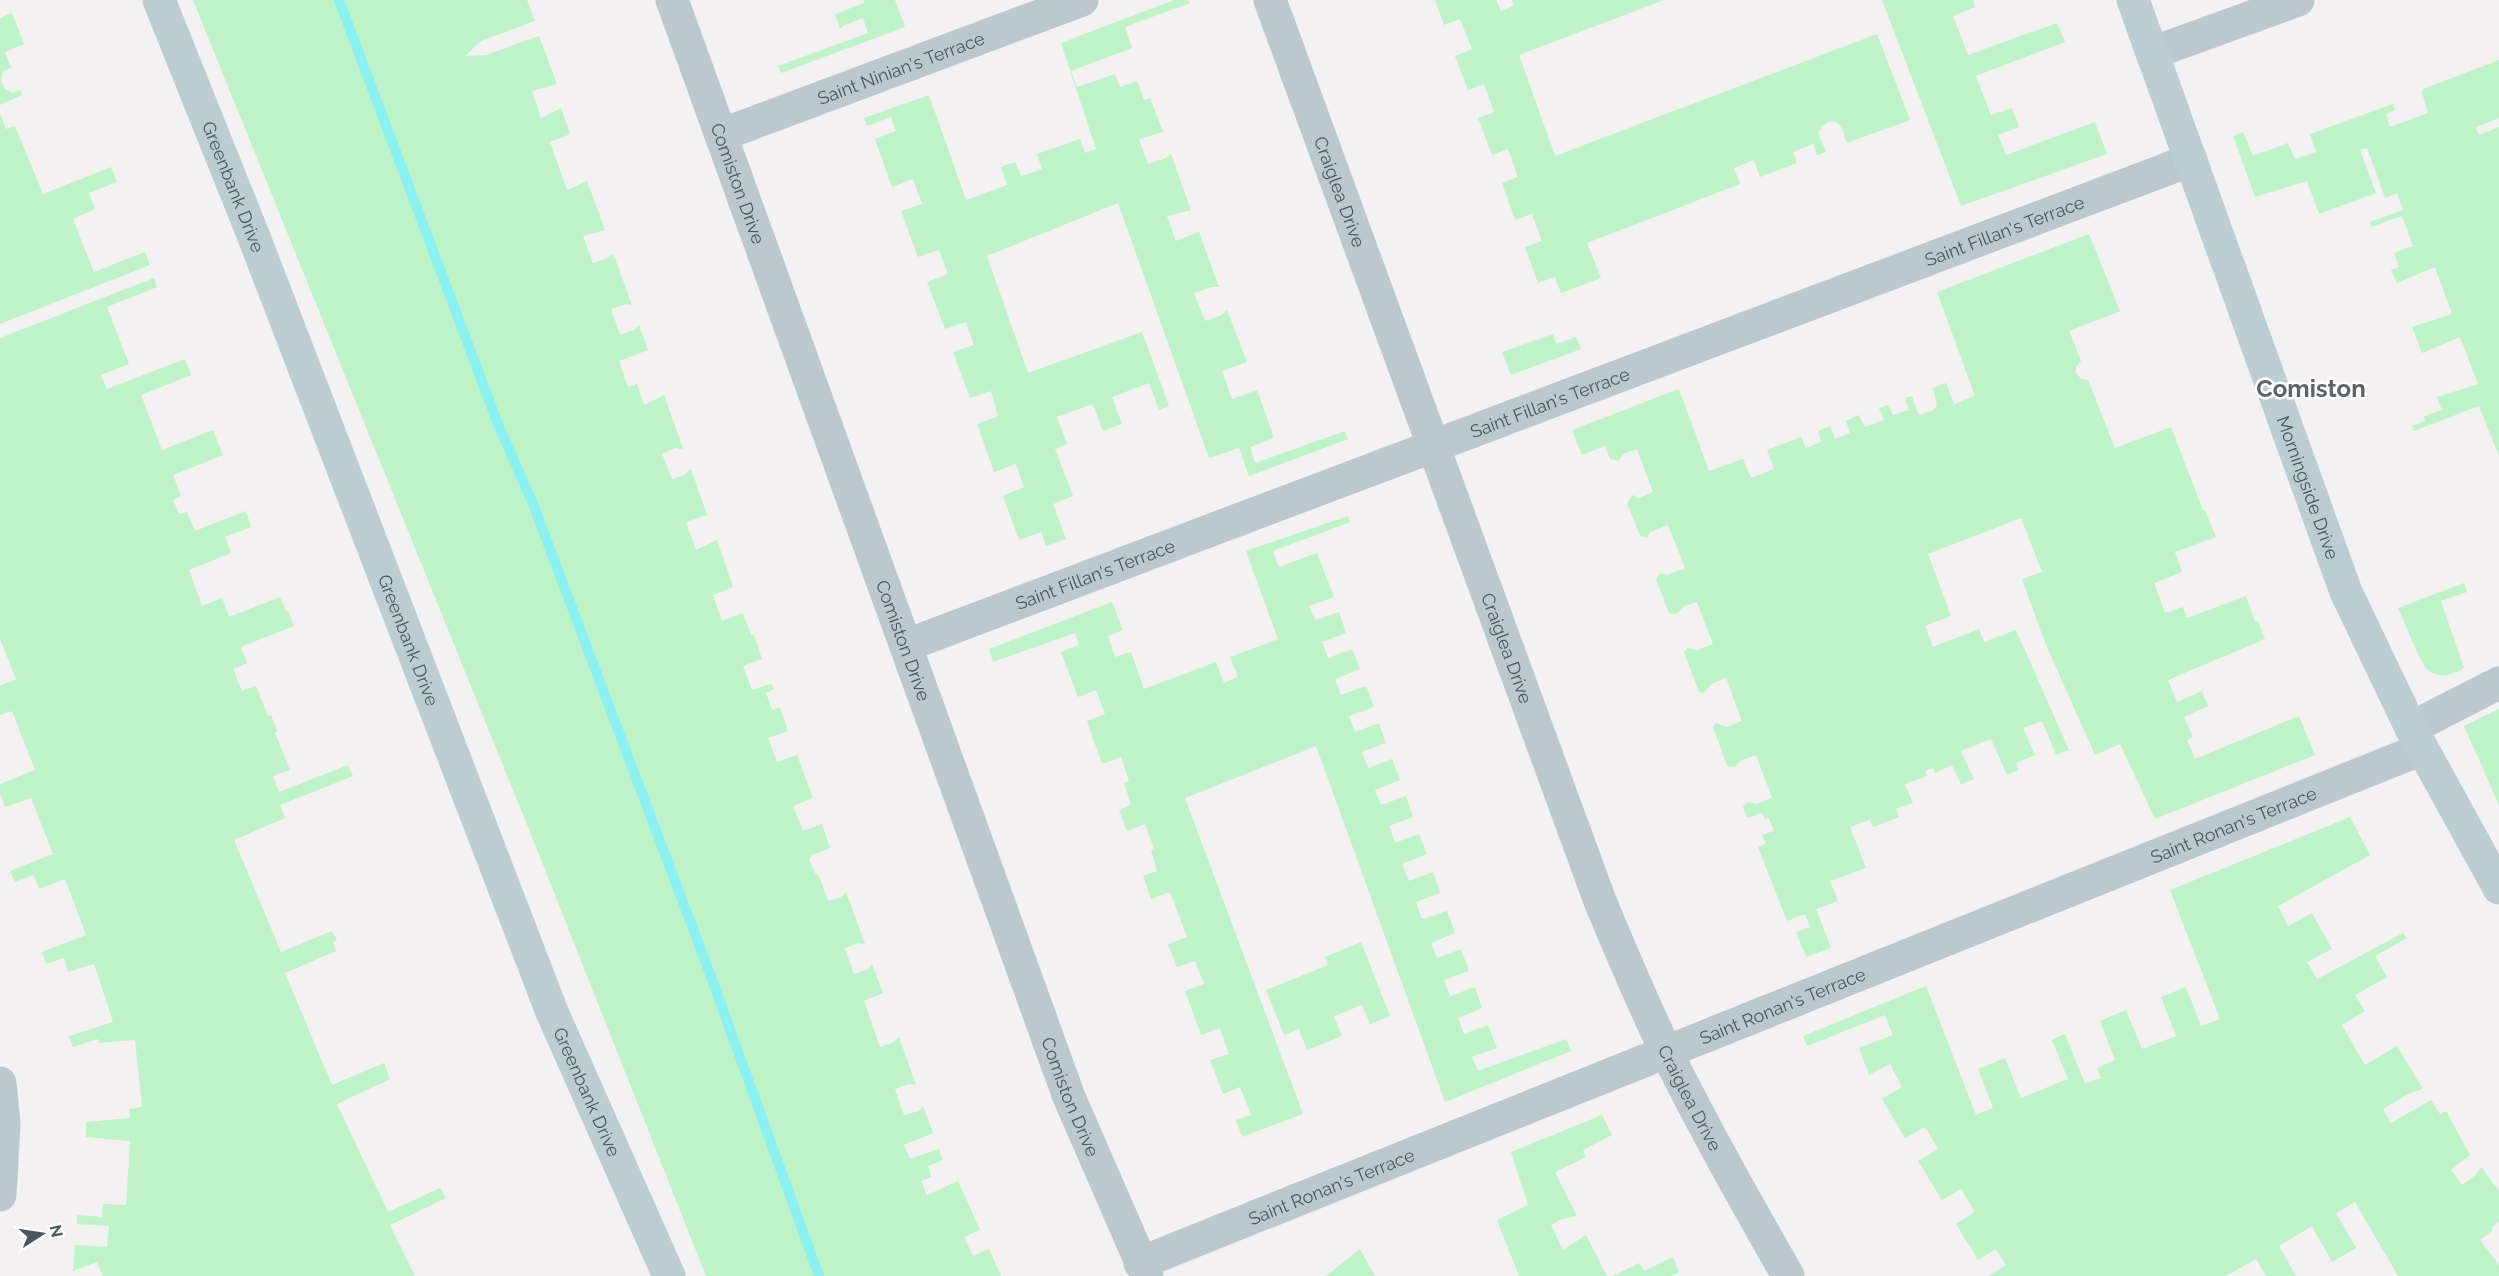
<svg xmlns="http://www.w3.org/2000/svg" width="2499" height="1276" viewBox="0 0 2499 1276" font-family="Raleway,sans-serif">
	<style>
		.green { fill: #bef2c7 }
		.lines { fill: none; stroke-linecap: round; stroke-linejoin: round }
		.stream { stroke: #89f1f1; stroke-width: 10 }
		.street { stroke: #bbc9ce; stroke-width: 33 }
		.secondary { stroke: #bcccd3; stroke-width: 33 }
		.labels { text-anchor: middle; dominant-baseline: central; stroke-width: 5; stroke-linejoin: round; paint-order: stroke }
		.street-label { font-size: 18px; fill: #47595f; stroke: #fff }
		.district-label { font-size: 24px; font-weight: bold; fill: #5d6366; stroke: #fff }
	</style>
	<rect width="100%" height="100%" fill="#f3f1f1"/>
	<path class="green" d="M 193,0 L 527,0 L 535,21 L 481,41 L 465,56 L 486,55 L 539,36 L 557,84 L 532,91 L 541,118 L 561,108 L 570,134 L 550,142 L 567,190 L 587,181 L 605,230 L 583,236 L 593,263 L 608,258 L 613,253 L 632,305 L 626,304 L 611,309 L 620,335 L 634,330 L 639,325 L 648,350 L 619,361 L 628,387 L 637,384 L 644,405 L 664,395 L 683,449 L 675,448 L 662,454 L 672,479 L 684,475 L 691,469 L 707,515 L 686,522 L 696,550 L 717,540 L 733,587 L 713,595 L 722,621 L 743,613 L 751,635 L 754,635 L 762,659 L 743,666 L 752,690 L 771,684 L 774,689 L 766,693 L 772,710 L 780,707 L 788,731 L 768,738 L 777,762 L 797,755 L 813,798 L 793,806 L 803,831 L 822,824 L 830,848 L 812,855 L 809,860 L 815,873 L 819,876 L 828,901 L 841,897 L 846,892 L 865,944 L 859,943 L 845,948 L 854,974 L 869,969 L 872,964 L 883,993 L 864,1001 L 880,1047 L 894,1042 L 899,1037 L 916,1085 L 909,1084 L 895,1089 L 904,1115 L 919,1111 L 923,1106 L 933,1133 L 904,1145 L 910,1159 L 939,1149 L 943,1160 L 928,1166 L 931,1177 L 921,1181 L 927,1195 L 958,1181 L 980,1230 L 964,1237 L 973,1256 L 989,1249 L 1001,1276 L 706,1276 L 532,837 Z
		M 864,0 L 895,0 L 905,27 L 781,73 L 778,66 L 868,33 L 863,18 L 845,25 L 840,29 L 835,14 L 864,3 Z
		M 1174,0 L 1188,0 L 1190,3 L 1125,27 L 1132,48 L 1071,71 L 1077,87 L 1115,74 L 1120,87 L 1137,81 L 1144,100 L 1150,98 L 1163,132 L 1139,139 L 1148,164 L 1166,158 L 1171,154 L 1191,210 L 1167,216 L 1176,241 L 1199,232 L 1219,287 L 1212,287 L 1194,293 L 1205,321 L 1222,315 L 1227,310 L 1247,362 L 1222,371 L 1232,399 L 1257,390 L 1274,438 L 1250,447 L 1255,463 L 1345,431 L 1348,439 L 1249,476 L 1239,448 L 1209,458 L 1118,203 L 987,256 L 1028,373 L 1142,332 L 1169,406 L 1159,410 L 1149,383 L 1112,397 L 1122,424 L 1103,431 L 1093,404 L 1057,417 L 1067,444 L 1055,449 L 1073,496 L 1053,504 L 1066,539 L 1046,546 L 1041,532 L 1019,540 L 1003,496 L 1024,487 L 1016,464 L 994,472 L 977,424 L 998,416 L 991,391 L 970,398 L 953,352 L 974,345 L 966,322 L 945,329 L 927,282 L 948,274 L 939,250 L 918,257 L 901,211 L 922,204 L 913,179 L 892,187 L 875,139 L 896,131 L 891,117 L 867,126 L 864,118 L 929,95 L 966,200 L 1007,185 L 1001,167 L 1015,162 L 1021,176 L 1042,169 L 1037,154 L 1080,139 L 1085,153 L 1096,149 L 1061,43 Z
		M 1435,0 L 1496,0 L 1501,11 L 1514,6 L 1512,0 L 1664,0 L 1519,55 L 1555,156 L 1877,34 L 1910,120 L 1847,143 C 1845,138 1843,128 1839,124 C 1830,117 1821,126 1818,133 L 1826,152 L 1817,155 L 1813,144 L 1793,152 L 1797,163 L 1760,177 L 1754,160 L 1734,168 L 1740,184 L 1587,243 L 1601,278 L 1561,293 L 1555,277 L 1538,283 L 1525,247 L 1542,241 L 1532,214 L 1515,220 L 1502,183 L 1518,177 L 1508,149 L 1492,155 L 1478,118 L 1494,112 L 1484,84 L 1468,90 L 1455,56 L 1472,49 L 1460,19 L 1444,25 Z
		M 1882,0 L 1973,0 L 1975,7 L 1953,16 L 1968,55 L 2057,23 L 2065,42 L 1976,76 L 1991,115 L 2012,108 L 2019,127 L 1998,135 L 2006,155 L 2095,122 L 2107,154 L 1961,206 Z
		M 12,13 L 24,44 L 5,52 L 11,68 L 3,71 L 1,80 L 4,88 L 12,93 L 20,90 L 22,95 L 0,105 L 0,18 Z
		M 2499,60 L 2499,118 L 2476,127 L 2479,135 L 2499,127 L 2499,456 L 2479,406 L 2414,431 L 2412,426 L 2425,421 L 2424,416 L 2442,410 L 2437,397 L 2478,384 L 2460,337 L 2422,353 L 2412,327 L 2452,314 L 2435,267 L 2397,283 L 2391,270 L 2399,267 L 2394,253 L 2413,246 L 2402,216 L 2371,227 L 2370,222 L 2403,210 L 2397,193 L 2385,198 L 2367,148 L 2360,150 L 2376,193 L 2319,214 L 2307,181 L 2255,197 L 2233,136 L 2243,132 L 2253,156 L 2288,143 L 2295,159 L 2316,152 L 2310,134 L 2393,104 L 2395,110 L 2386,114 L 2390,127 L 2428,113 L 2422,93 L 2423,89 Z
		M 0,113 L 6,129 L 15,126 L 43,194 L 111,167 L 117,182 L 89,193 L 95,209 L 73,219 L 94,272 L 145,252 L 150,265 L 0,324 Z
		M 2089,234 L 2120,311 L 2069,331 L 2081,361 L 2076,367 L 2076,373 L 2081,379 L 2088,380 L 2115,448 L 2171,427 L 2203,510 L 2205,510 L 2216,537 L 2175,552 L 2182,572 L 2154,583 L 2165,613 L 2183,607 L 2187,618 L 2246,596 L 2255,622 L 2258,621 L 2265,639 L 2168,680 L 2177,702 L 2202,691 L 2208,706 L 2184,717 L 2193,737 L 2187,740 L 2195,759 L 2299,716 L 2315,755 L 2155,819 L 2120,744 L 2095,755 L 2046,645 L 2022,579 L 2042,572 L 2021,518 L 1928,554 L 1951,616 L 1925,626 L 1933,647 L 1979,629 L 1984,642 L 2016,630 L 2069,750 L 2056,755 L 2042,721 L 2023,728 L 2035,755 L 2016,763 L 2018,770 L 2007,775 L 1991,739 L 1961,751 L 1974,779 L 1961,784 L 1952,765 L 1935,773 L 1933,768 L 1925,771 L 1927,776 L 1905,784 L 1913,803 L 1896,809 L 1899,817 L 1873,827 L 1870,820 L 1850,827 L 1866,868 L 1830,881 L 1838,901 L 1816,909 L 1831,948 L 1806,957 L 1796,932 L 1810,927 L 1805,914 L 1787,921 L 1758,847 L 1766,844 L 1762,835 L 1774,831 L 1769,818 L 1765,819 L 1762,813 L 1747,818 L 1743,807 L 1747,802 L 1757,804 L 1772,798 L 1756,755 L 1740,761 L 1735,767 L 1727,766 L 1713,727 L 1716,723 L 1727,727 L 1742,721 L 1726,678 L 1711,684 L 1704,693 L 1699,692 L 1684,652 L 1687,648 L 1698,650 L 1713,644 L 1697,602 L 1684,606 L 1677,614 L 1669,613 L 1656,579 L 1660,573 L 1667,575 L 1685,568 L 1668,525 L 1650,532 L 1647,538 L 1640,536 L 1627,503 L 1633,495 L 1639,498 L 1653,492 L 1637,449 L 1623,454 L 1619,461 L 1610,459 L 1605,446 L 1582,455 L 1572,430 L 1679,389 L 1709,471 L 1743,459 L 1751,478 L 1774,469 L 1767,450 L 1801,437 L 1806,448 L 1821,442 L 1818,431 L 1830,426 L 1835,439 L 1850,433 L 1846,421 L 1859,415 L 1865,427 L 1884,420 L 1879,408 L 1888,405 L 1893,415 L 1909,410 L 1905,398 L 1912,396 L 1919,415 L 1932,411 L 1937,406 L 1933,388 L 1946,383 L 1954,404 L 1975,396 L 1937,292 Z
		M 154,278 L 157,287 L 107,307 L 129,364 L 101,375 L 107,389 L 185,359 L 191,375 L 141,395 L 162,450 L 213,430 L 223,455 L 173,475 L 181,496 L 173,500 L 179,514 L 187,512 L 195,531 L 246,511 L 251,527 L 225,537 L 231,553 L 189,570 L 202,606 L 222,598 L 229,617 L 280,597 L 286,611 L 288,611 L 294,626 L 241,647 L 247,663 L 233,669 L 242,691 L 256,686 L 268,716 L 271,715 L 277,731 L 275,733 L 290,770 L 273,776 L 279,792 L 348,765 L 353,776 L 280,805 L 285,818 L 234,840 L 281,952 L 332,931 L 337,940 L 333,942 L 336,951 L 285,973 L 332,1085 L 384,1063 L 390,1079 L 337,1104 L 388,1212 L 440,1188 L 446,1198 L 390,1225 L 415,1276 L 103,1276 L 97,1262 L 73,1271 L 75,1245 L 107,1247 L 109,1226 L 77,1224 L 77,1215 L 102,1217 L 103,1204 L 126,1205 L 130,1141 L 86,1137 L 86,1122 L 130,1118 L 129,1109 L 142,1107 L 135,1040 L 99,1043 L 98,1039 L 73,1047 L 69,1036 L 113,1022 L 94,964 L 68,972 L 64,958 L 46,964 L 42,952 L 86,935 L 65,879 L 39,889 L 34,875 L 15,882 L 10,871 L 53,854 L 31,798 L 5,807 L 0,794 L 0,784 L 35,770 L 12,711 L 0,715 L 0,686 L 16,679 L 0,639 L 0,338 Z
		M 1553,334 L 1556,344 L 1576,337 L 1581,349 L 1511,375 L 1502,352 Z
		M 1348,516 L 1350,522 L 1273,551 L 1279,567 L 1317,553 L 1334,597 L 1309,606 L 1315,620 L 1339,612 L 1346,633 L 1322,642 L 1328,658 L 1352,649 L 1360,669 L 1335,679 L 1341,695 L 1366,686 L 1374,707 L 1349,716 L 1355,732 L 1379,723 L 1386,743 L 1362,752 L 1368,768 L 1392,759 L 1400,780 L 1375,790 L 1381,805 L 1406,796 L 1413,817 L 1389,826 L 1395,843 L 1419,834 L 1427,854 L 1402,864 L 1409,881 L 1433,872 L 1440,893 L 1416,902 L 1422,919 L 1447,911 L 1455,933 L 1431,943 L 1437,958 L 1461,949 L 1469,971 L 1444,980 L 1450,996 L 1475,987 L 1482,1008 L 1458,1018 L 1464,1034 L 1488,1025 L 1497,1048 L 1472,1057 L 1478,1071 L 1566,1039 L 1571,1051 L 1445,1102 L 1316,746 L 1185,798 L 1303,1114 L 1242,1137 L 1236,1120 L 1251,1115 L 1240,1087 L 1223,1094 L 1210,1060 L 1229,1054 L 1220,1028 L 1201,1035 L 1185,991 L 1204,984 L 1195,961 L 1177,967 L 1168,944 L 1187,937 L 1170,892 L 1151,899 L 1143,876 L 1157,871 L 1151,850 L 1154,849 L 1145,824 L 1127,831 L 1119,810 L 1131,805 L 1124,783 L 1129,781 L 1121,757 L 1102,764 L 1087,721 L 1105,714 L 1096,690 L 1078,697 L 1061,652 L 1079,645 L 1075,633 L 993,662 L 989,649 L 1112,602 L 1123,630 L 1108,636 L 1115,657 L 1131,652 L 1144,689 L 1216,662 L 1224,683 L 1238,677 L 1230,657 L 1278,639 L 1246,551 Z
		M 2464,583 L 2467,592 L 2441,601 L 2464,668 C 2453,675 2436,680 2426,668 C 2419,660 2404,620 2398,608 Z
		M 2499,709 L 2499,805 L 2464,726 Z
		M 2350,817 L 2370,855 L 2278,906 L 2288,926 L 2312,913 L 2332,949 L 2307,962 L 2317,979 L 2403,933 L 2407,938 L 2375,956 L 2387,977 L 2355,995 L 2365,1011 L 2342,1025 L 2365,1065 L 2397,1046 L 2423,1089 L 2410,1093 L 2383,1109 L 2391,1123 L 2431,1100 L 2440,1114 L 2446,1111 L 2470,1155 L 2451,1170 L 2462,1185 L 2476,1175 L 2481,1167 L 2499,1191 L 2499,1221 L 2492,1227 L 2493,1230 L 2480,1240 L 2499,1265 L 2499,1276 L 2398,1276 L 2355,1202 L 2336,1213 L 2356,1248 L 2332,1262 L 2312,1226 L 2279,1246 L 2296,1276 L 2266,1276 L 2256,1259 L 2226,1276 L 1988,1276 L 2006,1265 L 1996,1249 L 1978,1260 L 1956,1224 L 1975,1212 L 1961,1189 L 1942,1200 L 1918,1161 L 1938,1149 L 1925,1127 L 1905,1138 L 1882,1099 L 1902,1087 L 1890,1064 L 1869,1075 L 1859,1048 L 1893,1035 L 1885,1015 L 1807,1046 L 1803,1036 L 1926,986 L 1976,1115 L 1993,1108 L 1978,1069 L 2005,1058 L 2021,1098 L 2068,1079 L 2052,1040 L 2065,1034 L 2085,1084 L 2101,1078 L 2097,1068 L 2115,1060 L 2100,1021 L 2126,1010 L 2142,1049 L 2176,1036 L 2161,997 L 2186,987 L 2201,1026 L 2220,1019 L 2170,890 Z
		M 1361,942 L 1390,1016 L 1370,1024 L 1362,1005 L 1334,1016 L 1342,1036 L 1307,1050 L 1299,1029 L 1284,1035 L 1266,990 L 1328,965 L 1325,957 Z
		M 1602,1115 L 1612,1135 L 1583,1150 L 1586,1157 L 1555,1172 L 1577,1216 L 1562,1219 L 1551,1225 L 1563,1250 L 1586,1235 L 1607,1276 L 1519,1276 L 1497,1220 L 1528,1205 L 1511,1152 Z
		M 1360,1249 L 1375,1276 L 1326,1276 Z
		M 1673,1257 L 1679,1272 L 1671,1276 L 1613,1276 L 1639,1263 L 1644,1271 Z"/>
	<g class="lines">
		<path class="stream" d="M 339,0 L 498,424 L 533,504 L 710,974 L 819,1276"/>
		<g class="street">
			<path id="s1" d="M 672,0 L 1069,1097 L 1147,1276"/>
			<path id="s2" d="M 1270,0 L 1600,901 C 1621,951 1642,1002 1666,1051 C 1704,1128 1746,1202 1788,1276"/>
			<path d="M 2152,53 L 2298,0"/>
			<path id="s3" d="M 721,135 L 1082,0"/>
			<path id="s4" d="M 907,645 L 2191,160"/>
			<path d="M 2411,728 L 2499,683"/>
			<path d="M 0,1083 L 4,1124 L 0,1195"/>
			<path id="s5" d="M 1140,1263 L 2422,749"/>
		</g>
		<g class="secondary">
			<path id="s6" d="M 159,0 L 252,232 L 552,1012 L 669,1276"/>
			<path id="s7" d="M 2133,0 L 2346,592 L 2411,728 L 2499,888"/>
		</g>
	</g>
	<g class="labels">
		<g class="street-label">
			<text stroke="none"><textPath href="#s3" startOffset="192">Saint Ninian's Terrace</textPath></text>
			<text stroke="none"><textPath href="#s1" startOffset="195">Comiston Drive</textPath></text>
			<text stroke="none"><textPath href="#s6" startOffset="201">Greenbank Drive</textPath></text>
			<text stroke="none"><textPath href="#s2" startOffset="204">Craiglea Drive</textPath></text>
			<text stroke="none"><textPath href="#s4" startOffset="1173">Saint Fillan's Terrace</textPath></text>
			<text stroke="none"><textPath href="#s4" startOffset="687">Saint Fillan's Terrace</textPath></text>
			<text stroke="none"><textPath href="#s7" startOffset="518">Morningside Drive</textPath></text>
			<text stroke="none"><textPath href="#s4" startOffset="201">Saint Fillan's Terrace</textPath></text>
			<text stroke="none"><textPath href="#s6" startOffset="687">Greenbank Drive</textPath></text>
			<text stroke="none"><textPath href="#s1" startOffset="681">Comiston Drive</textPath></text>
			<text stroke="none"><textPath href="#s2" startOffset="690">Craiglea Drive</textPath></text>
			<text stroke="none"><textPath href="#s5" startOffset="1178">Saint Ronan's Terrace</textPath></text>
			<text stroke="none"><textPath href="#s5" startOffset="692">Saint Ronan's Terrace</textPath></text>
			<text stroke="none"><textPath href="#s6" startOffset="1173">Greenbank Drive</textPath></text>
			<text stroke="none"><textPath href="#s1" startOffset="1167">Comiston Drive</textPath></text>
			<text stroke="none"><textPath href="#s2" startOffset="1176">Craiglea Drive</textPath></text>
			<text stroke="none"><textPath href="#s5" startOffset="206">Saint Ronan's Terrace</textPath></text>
		</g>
		<g class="district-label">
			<text x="2311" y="388">Comiston</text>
		</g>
	</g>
	<g transform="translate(42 1234) rotate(78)" stroke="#ffffff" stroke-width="4.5" paint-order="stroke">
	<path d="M0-4.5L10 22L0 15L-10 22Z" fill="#47595f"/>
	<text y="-9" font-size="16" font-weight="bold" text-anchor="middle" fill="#47595f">N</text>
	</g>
</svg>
